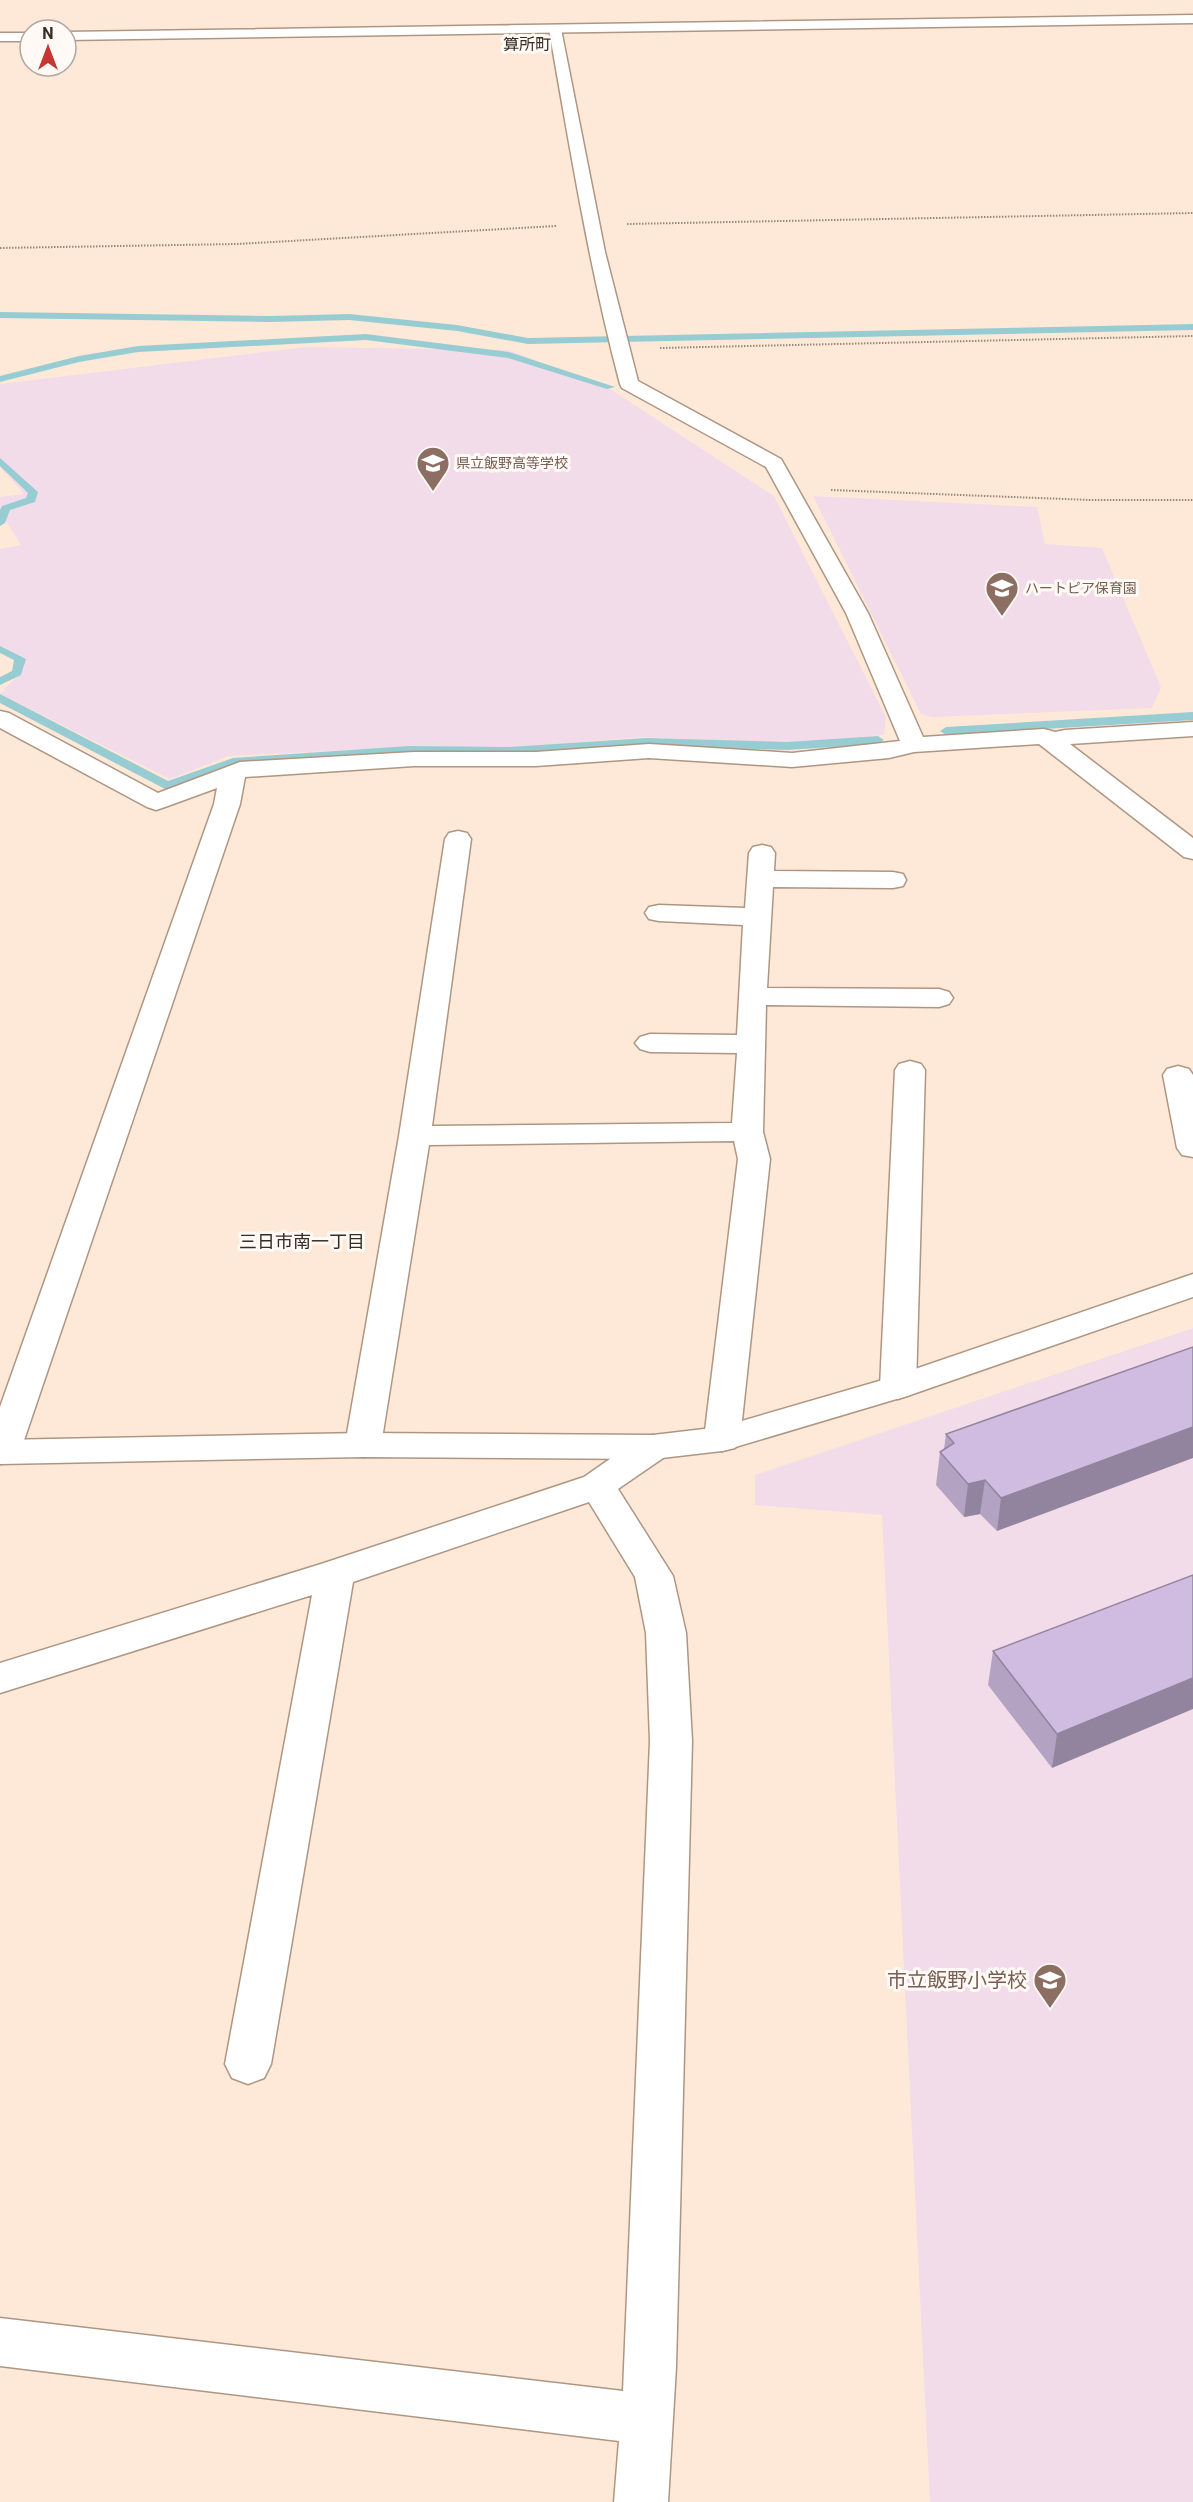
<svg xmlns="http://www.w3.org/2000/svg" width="1193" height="2502" viewBox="0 0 1193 2502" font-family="Roboto,'Noto Sans JP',sans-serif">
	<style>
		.education { fill: #f3dce9 }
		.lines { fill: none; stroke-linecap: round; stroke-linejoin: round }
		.stream { fill: #97cdd2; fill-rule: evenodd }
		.minor-casing { stroke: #ae9682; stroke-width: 3 }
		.tertiary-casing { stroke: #ae9682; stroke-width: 3 }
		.path { stroke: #97887b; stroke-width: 2; stroke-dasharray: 1.5 1.5; stroke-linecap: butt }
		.minor { fill: #fff; fill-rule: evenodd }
		.tertiary { fill: #fff; fill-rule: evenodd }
		.wall { fill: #b4a2c2 }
		.shaded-wall { fill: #92849e }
		.building { fill: #d1bce1; stroke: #92849e; stroke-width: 1.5 }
		.labels { text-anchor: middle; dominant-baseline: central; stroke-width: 6; stroke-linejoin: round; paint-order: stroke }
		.far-education-label { font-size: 14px; fill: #785e54; stroke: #fffaf5; text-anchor: start }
		.far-quarter-label { font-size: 16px; fill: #362d24; stroke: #fffaf5 }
		.neighbourhood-label { font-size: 18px; fill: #362d24; stroke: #fffaf5 }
		.near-education-label { font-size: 20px; fill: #785e54; stroke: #fffaf5; text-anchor: end }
	</style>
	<rect width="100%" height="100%" fill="#fee9d8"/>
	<path class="education" d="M 306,347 L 508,350 L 610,389 L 774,496 L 886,717 L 884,735 L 789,743 L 641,737 L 514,748 L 406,747 L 229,756 L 170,779 L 0,694 L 25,667 L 0,652 L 0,549 L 21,545 L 0,511 L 0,497 L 24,494 L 0,467 L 0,384 Z
		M 813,496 L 1037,507 L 1045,544 L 1102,548 L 1161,687 L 1152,708 L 932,717 L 921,714 Z
		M 1193,1328 L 1193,2502 L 930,2502 L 882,1515 L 755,1505 L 755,1475 Z"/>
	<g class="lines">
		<path class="stream" d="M 0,312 L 271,316 L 349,314 L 457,325 L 528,338 L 1193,324 L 1193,330 L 528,344 L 457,331 L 349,320 L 271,322 L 0,318 Z
			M 366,334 L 509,352 L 615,387 L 607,389 L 508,358 L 366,340 L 138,352 L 79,362 L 0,382 L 0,376 L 79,356 L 138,346 Z
			M 0,458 L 38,492 L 35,502 L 10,510 L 5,523 L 0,526 L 0,510 L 2,506 L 26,498 L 28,493 L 0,466 Z
			M 0,646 L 26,659 L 21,675 L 0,685 L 0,677 L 12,671 L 14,660 L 0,653 Z
			M 0,694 L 168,781 L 233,758 L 409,746 L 510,747 L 646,738 L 787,742 L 878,736 L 884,740 L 878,744 L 787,750 L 646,746 L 510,755 L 409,754 L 235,766 L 167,790 L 0,703 Z
			M 1193,712 L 1193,720 L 946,735 L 940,731 L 946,727 Z"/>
		<defs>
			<path id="minor" d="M 555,25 L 561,29 L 605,252 L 638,381 L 781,459 L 868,613 L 923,737 L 1044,729 L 1055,732 L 1065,730 L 1193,722 L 1193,736 L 1070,744 L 1193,838 L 1193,859 L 1184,857 L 1039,744 L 914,752 L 889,758 L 792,767 L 649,758 L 536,766 L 414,766 L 245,777 L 240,804 L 20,1452 L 15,1461 L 0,1464 L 0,1407 L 214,804 L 217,788 L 165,807 L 156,810 L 147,807 L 0,728 L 0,711 L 9,713 L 158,793 L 240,762 L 414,752 L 536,752 L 649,744 L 792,753 L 900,741 L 846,613 L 766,467 L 622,388 L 620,384 C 589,267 570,148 549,29 Z
				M 458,831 L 467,833 L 471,839 L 432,1126 L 732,1123 L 737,1053 L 650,1052 L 640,1049 L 635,1043 L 640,1037 L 650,1034 L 737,1035 L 743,925 L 659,921 L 649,919 L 645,913 L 649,907 L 659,905 L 745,908 L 749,853 L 753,847 L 762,845 L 771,847 L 775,853 L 774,871 L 893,872 L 903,874 L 906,880 L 903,886 L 893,888 L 773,887 L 767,988 L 939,989 L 949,992 L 953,998 L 949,1004 L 939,1007 L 766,1005 L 763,1132 L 770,1159 L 740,1439 L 735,1448 L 722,1451 L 709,1448 L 704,1439 L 738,1159 L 734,1141 L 429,1145 L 381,1445 L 376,1454 L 363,1457 L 350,1454 L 345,1445 L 399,1136 L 445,839 L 449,833 Z
				M 910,1061 L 921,1064 L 925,1070 L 916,1387 L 910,1395 L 898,1399 L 886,1395 L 880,1387 L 895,1070 L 899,1064 Z
				M 1178,1066 L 1189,1069 L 1193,1075 L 1193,1157 L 1182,1155 L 1177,1148 L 1163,1075 L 1167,1069 Z
				M 653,1435 L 666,1438 L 671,1447 L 666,1456 L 618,1489 L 673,1576 L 686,1633 L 692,1741 L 676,2367 L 668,2502 L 614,2502 L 619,2441 L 0,2366 L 0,2318 L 623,2391 L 650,1741 L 646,1633 L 635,1577 L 589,1502 L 353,1582 L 271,2064 L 264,2078 L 248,2084 L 232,2078 L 225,2064 L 312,1595 L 0,1693 L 0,1663 L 321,1564 L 584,1477 L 640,1438 Z"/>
			<path id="tertiary" d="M 1193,15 L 1193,23 L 66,40 L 66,32 Z
				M 0,33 L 30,33 L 30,41 L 0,41 Z
				M 1193,1274 L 1193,1297 L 910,1395 L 722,1451 L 653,1459 L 363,1457 L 0,1464 L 0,1440 L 363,1433 L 653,1435 L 721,1427 L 886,1379 Z"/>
		</defs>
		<use href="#minor" class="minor-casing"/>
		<use href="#tertiary" class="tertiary-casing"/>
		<path class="path" d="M 627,224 L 1193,213
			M 0,248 L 237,244 L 556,226
			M 660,348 L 1193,336
			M 831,490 L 1090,500 L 1193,500"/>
		<use href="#minor" class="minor"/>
		<use href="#tertiary" class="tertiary"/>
	</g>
	<path class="wall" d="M 1193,1347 L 997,1531 L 980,1514 L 964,1517 L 936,1485 L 940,1452 L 944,1449 L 946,1434 Z
		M 1193,1575 L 1052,1768 L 988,1685 L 993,1651 Z"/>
	<path class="shaded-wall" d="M 1193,1427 L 1193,1458 L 997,1531 L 1001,1498 Z
		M 985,1480 L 980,1514 L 964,1517 L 968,1484 Z
		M 1193,1678 L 1193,1709 L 1052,1768 L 1057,1734 Z"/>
	<path class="building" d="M 1193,1347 L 1193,1427 L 1001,1498 L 985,1480 L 968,1484 L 940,1452 L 954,1443 L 946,1434 Z
		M 1193,1575 L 1193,1678 L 1057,1734 L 993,1651 Z"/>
	<defs>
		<symbol id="school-pin" viewBox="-11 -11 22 30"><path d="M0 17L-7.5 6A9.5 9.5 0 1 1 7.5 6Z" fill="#8d6e63" stroke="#fffaf5"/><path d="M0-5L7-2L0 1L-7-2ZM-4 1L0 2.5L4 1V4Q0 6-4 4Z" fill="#fff"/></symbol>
	</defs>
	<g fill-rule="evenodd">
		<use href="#school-pin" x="414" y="444" width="38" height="52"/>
		<use href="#school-pin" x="983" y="569" width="38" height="52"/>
		<use href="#school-pin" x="1031" y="1961" width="38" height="52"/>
	</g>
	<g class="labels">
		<g class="far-education-label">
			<text x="456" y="463">県立飯野高等学校</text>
			<text x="1025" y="588">ハートピア保育園</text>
		</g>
		<g class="far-quarter-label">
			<text x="527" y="44">算所町</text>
		</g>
		<g class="neighbourhood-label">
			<text x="302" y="1241">三日市南一丁目</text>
		</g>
		<g class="near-education-label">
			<text x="1027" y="1980">市立飯野小学校</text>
		</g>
	</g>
	<g transform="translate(48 48)"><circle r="28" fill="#fffaf5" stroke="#afa8a1" stroke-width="1.5"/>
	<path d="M0-4.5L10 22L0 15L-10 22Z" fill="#c53735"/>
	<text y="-9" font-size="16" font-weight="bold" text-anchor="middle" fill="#362d24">N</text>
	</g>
</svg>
